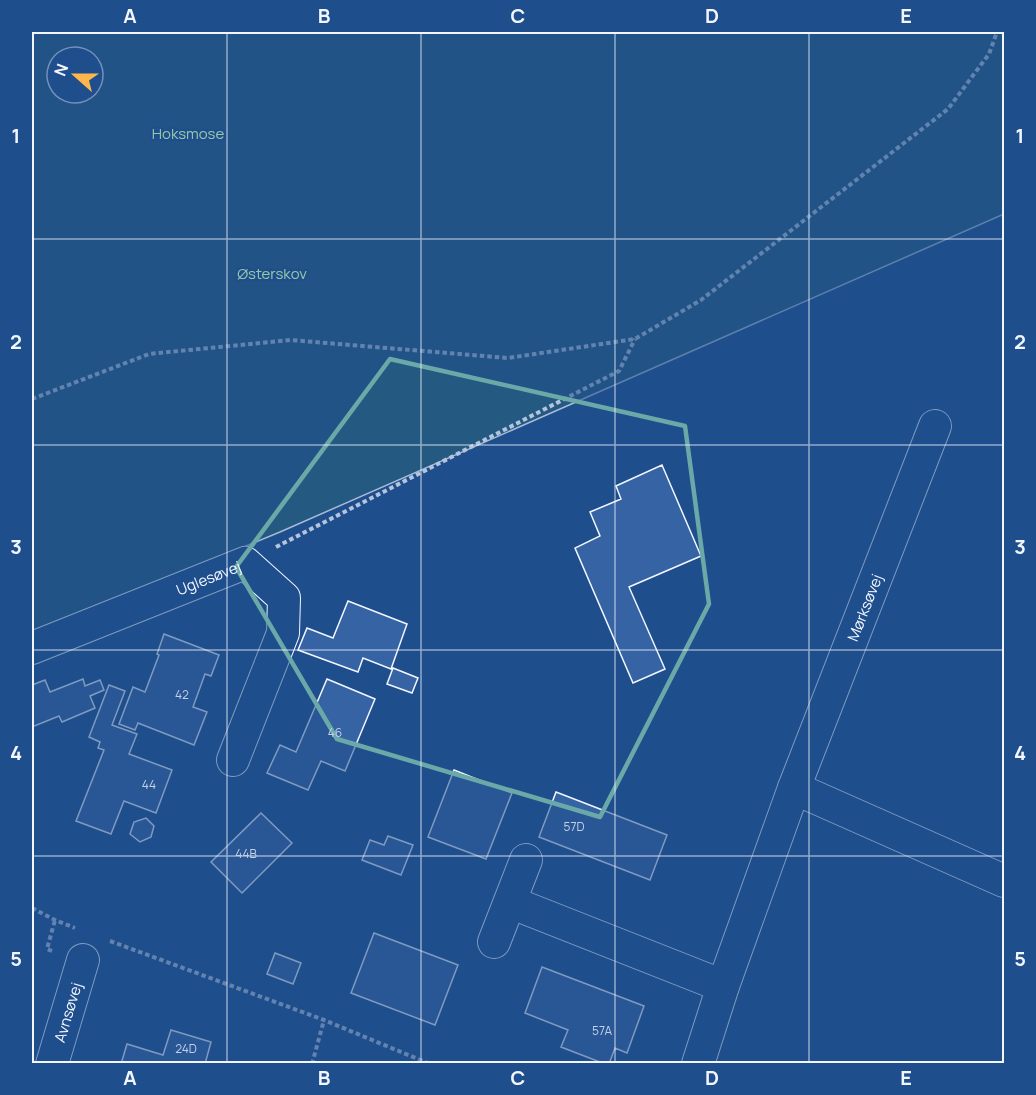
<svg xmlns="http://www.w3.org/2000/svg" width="1036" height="1095" viewBox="0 0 1036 1095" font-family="Manrope,sans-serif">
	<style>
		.green { fill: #245a82; stroke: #a8bbd7; stroke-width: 1.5; fill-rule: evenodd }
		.building { fill: #3563a3; stroke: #f2f6ff; stroke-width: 1.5 }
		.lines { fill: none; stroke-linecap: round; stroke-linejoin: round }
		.street-casing { stroke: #f2f6ff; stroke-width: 34 }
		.path { stroke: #b3c4dc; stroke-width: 4; stroke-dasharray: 4.5 3; stroke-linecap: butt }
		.street { stroke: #1f4e8c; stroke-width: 32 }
		.marked { fill: none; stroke: #6aa9a8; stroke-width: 4.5; stroke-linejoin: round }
		.grid { fill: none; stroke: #f2f6ff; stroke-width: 1.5; stroke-opacity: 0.55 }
		.labels { text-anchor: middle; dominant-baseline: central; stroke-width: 4.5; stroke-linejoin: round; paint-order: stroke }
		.number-label { font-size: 12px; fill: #c3d1e8 }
		.park-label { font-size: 15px; fill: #97c8a6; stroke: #1f4e8c }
		.street-label { font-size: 15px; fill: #f2f6ff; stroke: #1f4e8c }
		.neatline { fill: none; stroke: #f2f6ff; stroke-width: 2 }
		.grid-label { font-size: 20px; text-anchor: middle; font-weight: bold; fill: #f2f6ff }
	</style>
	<rect width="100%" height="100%" fill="#1f4e8c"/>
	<path class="green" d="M 32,32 L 1004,32 L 1004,214 L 280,532 L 32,634 ZM 57,57 L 93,57 L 93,93 L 57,93 Z"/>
	<path class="building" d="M 662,465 L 701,556 L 629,587 L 665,669 L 633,683 L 575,548 L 600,536 L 590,512 L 621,499 L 616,486 Z
		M 348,601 L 407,624 L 391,669 L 363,658 L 358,672 L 298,650 L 307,628 L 333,638 Z
		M 164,634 L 219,655 L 211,676 L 205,674 L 193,707 L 207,712 L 194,745 L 138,723 L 135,730 L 119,724 L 133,687 L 145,692 L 159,655 L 157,654 Z
		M 393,668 L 418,678 L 412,693 L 387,684 Z
		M 83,679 L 85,686 L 100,680 L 104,690 L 90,696 L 95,708 L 62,722 L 59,716 L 32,727 L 32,685 L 45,680 L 50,692 Z
		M 327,679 L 375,699 L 345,771 L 321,761 L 308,790 L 267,773 L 280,745 L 296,752 Z
		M 109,685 L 125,691 L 112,725 L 137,734 L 129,754 L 172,770 L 156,813 L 124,801 L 111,834 L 76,821 L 104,750 L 98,748 L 100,742 L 89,737 Z
		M 454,770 L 512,793 L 486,859 L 428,837 Z
		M 556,792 L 667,835 L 650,880 L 539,837 Z
		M 261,813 L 292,843 L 242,893 L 211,862 Z
		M 146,818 L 154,826 L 151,837 L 140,842 L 130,834 L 134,822 Z
		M 388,836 L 413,845 L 401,875 L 362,860 L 370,840 L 384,845 Z
		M 374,933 L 458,965 L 435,1025 L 351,993 Z
		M 275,953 L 301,963 L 293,984 L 267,974 Z
		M 542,967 L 644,1006 L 627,1053 L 615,1048 L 609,1064 L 605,1064 L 561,1047 L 568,1030 L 525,1013 Z
		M 171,1030 L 211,1042 L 205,1064 L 121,1064 L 127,1044 L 163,1055 Z"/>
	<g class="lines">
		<defs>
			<g id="street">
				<path id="s1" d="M 32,648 L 245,563 L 284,598 L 283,633 L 233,760"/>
				<path d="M 794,788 L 1004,881"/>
				<path d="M 510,902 L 723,986"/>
				<path d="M 494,942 L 526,860"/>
				<path id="s2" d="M 52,1064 L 83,960"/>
				<path id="s3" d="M 698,1064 L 723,986 L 794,788 L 935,426"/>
			</g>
		</defs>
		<use href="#street" class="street-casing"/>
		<path class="path" d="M 32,399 L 149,354 L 290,340 L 508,358 L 635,339 L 701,300 L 948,109 L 989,54 L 997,32
			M 276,547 L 619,371 L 635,339
			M 32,908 L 55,920 L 75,928
			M 110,941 L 324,1020 L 430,1064
			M 52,951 L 47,949 L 55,920
			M 312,1064 L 324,1020"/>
		<use href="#street" class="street"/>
	</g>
	<path d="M0 0H1036V1095H0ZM 390,359 L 685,426 L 709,604 L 600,817 L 337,739 L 236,567 Z" fill="#1f4e8c" fill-opacity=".55" fill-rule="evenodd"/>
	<path class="marked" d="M 390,359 L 685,426 L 709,604 L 600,817 L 337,739 L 236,567 Z"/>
	<path class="grid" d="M 227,32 L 227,1064M 421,32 L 421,1064M 615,32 L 615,1064M 809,32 L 809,1064M 32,239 L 1004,239M 32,445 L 1004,445M 32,650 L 1004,650M 32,856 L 1004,856"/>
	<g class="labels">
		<g class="number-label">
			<text x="182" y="694">42</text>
			<text x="335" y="732">46</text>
			<text x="149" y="784">44</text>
			<text x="574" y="826">57D</text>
			<text x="246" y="853">44B</text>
			<text x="602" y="1030">57A</text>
			<text x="186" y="1048">24D</text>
		</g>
		<g class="park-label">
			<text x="188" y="133">Hoksmose</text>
			<text x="272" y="273">Østerskov</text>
		</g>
		<g class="street-label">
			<text stroke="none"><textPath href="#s1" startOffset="190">Uglesøvej</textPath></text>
			<text stroke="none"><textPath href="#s3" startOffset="486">Mørksøvej</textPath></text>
			<text stroke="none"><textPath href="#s2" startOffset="54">Avnsøvej</textPath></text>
		</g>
	</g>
	<rect width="1036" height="1095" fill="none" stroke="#1f4e8c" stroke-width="66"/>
	<g transform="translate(75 75) rotate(291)"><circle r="28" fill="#1f4e8c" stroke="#7391ba" stroke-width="1.5"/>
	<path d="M0-4.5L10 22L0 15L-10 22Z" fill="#ffb74d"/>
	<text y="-9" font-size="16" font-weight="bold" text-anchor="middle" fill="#f2f6ff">N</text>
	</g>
	<rect x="33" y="33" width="970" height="1029" class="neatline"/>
	<g class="grid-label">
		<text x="130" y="23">A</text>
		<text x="324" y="23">B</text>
		<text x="518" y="23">C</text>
		<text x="712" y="23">D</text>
		<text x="906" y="23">E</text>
		<text x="16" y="143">1</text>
		<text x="1020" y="143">1</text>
		<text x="16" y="349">2</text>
		<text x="1020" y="349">2</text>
		<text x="16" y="554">3</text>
		<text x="1020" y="554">3</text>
		<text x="16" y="760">4</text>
		<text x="1020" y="760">4</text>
		<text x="16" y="966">5</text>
		<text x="1020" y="966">5</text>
		<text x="130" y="1085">A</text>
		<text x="324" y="1085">B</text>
		<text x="518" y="1085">C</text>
		<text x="712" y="1085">D</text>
		<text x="906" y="1085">E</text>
	</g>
</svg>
